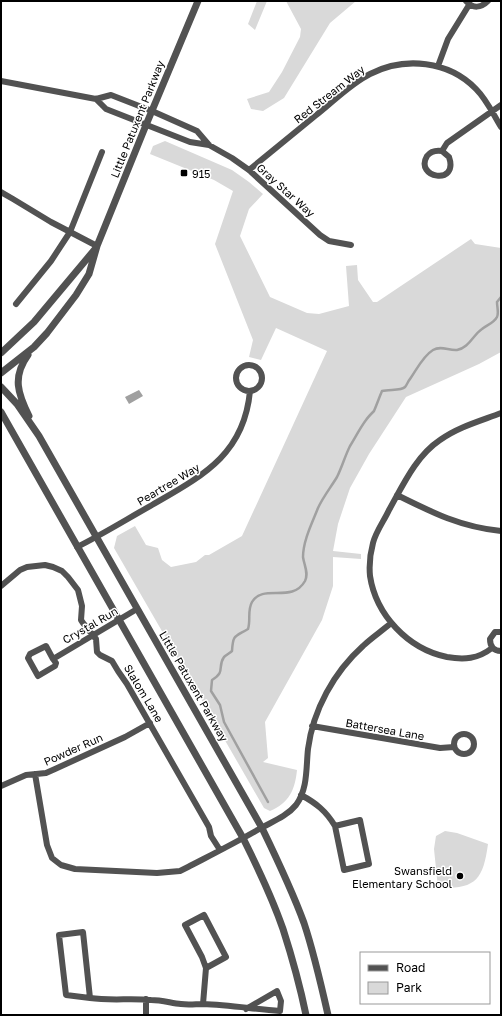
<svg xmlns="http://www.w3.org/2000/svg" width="502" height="1016" viewBox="0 0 502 1016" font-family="'Golos Text',sans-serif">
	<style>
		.green { fill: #d9d9d9 }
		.water { fill: #a0a0a0 }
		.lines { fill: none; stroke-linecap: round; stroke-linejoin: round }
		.stream { stroke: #a0a0a0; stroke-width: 2.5 }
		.minor { stroke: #525252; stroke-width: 6 }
		.tertiary { stroke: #525252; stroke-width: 7 }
		.poi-dot { fill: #000; stroke: #fff; stroke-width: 1.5 }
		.labels { text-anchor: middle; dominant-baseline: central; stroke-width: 3; stroke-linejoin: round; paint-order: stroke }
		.street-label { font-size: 11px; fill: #000; stroke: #fff }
		.poi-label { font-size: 11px; fill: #000; stroke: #fff; text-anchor: start }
	</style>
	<rect width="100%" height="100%" fill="#fff"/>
	<path class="green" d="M 257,1 L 267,1 L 255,30 L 248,24 Z
		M 286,1 L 356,1 L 330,23 L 284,98 L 263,111 L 251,109 L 247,99 L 269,92 L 282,72 L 300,37 L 301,29 Z
		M 165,141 L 232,170 L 249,182 L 263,194 L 249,209 L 240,236 L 270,297 L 307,313 L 319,314 L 349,306 L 346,266 L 357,265 L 358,280 L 373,302 L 377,302 L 471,239 L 475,244 L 501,248 L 501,352 L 479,364 L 406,397 L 369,454 L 350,488 L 338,524 L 333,551 L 361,554 L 361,559 L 333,557 L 333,586 L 322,620 L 265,722 L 268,758 L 263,762 L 297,770 C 295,790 289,803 270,811 L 264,808 L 114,548 L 117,536 L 135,526 L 146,545 L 158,548 L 162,560 L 171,567 L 196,562 L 205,555 L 209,555 L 242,536 L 327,351 L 276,328 L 261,360 L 249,357 L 253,340 L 215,244 L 233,191 L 214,180 L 150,154 L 153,146 Z
		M 445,831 L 457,833 L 488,844 C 483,881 475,889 438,888 L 434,849 L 436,836 Z"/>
	<path class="water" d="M 139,390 L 143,396 L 129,404 L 125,397 Z"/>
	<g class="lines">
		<path class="stream" d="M 268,802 L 224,722 L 220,705 L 211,691 L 212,680 C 226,672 217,667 224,657 C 226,655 230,653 232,651 C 233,634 235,637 248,629 C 251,620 247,611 252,602 C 263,583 292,604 305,581 C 309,573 304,565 303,557 C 303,541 312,523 318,508 C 323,497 331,487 337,477 C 342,467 345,456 350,446 C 355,438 360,428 366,420 C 368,417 371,414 374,411 C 377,404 379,398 382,391 C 389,389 401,391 405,387 C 407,385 408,381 410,379 C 417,369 423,356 433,350 C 441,345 449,351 457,350 C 469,348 473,335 482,329 C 487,325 494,323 497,317 C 499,313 497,307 497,302 L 501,297"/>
		<path class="minor" d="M 466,1 C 473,9 481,8 488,1
			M 438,66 L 448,39 L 469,5
			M 1,81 L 96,99 L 111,95 L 152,111 L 197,131 L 209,145 L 232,158 L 249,170 L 320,235 L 329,241 L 351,245
			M 96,99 L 106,109 L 190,142 L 209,145
			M 442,151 C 436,150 431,151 427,156 C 414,178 459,186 449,157 L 442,151 L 447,143 L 501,105
			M 249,170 C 271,152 293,134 315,116 C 333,102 350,84 370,74 C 405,56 449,61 476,89 C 487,100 493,114 501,127
			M 1,192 L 13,199 L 51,222 L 97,246
			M 16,304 L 51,261 L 70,232 L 102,152
			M236 378a13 13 0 1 1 26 0a13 13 0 1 1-26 0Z
			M 397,495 C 433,513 461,527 501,531
			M 77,547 C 103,534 127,519 152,505 C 202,476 244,455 250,391
			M 1,586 L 20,570 L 27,567 L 45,565 L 53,567 L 62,571 L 68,577 L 78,590 L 82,606 L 81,620 L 83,623 L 96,639 L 97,652 L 100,655 L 112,661 L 118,671 L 127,684 L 209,827 L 211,836 L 220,850
			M 501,632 L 495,632 L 490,639 C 490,646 493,651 501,651
			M 492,648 C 478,659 464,660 447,657 C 408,649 376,615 370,576 C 369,565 370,554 373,543 C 376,531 384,521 389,510 C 403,485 416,456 440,440 C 458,427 480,421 501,413
			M 53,659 L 56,663 L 55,666 L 38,676 L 28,658 L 30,654 L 46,646 L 53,659 L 137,609
			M 312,726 L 440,748 L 454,747
			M454 744a10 10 0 1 1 20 0a10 10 0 1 1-20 0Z
			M 35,774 L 47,845 L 52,858 L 61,865 L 75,869 L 157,873 L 180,871 L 188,867 C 213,854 237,842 261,828 C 274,821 287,816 296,805 C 308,789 306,767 308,749 C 313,710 334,672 363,646 C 371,638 382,631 391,623
			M 1,786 L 26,775 L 46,773 L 55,769 L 125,737 L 150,723
			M 301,795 C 316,803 326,811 335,826 L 360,820 L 369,864 L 344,870 L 335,826
			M 90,998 L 66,995 L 59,935 L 83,932 L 90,998 C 110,1001 131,998 151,1000 C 162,1000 171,1003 181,1004 C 189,1005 196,1004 203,1004 C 229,1005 254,1009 280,1011 L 281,1001 L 277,991 L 246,1009
			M 203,1004 L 206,968 L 202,957 L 185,925 L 204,915 L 226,957 L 206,968
			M 146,1015 L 146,999"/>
		<path class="tertiary" d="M 1,353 L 34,322 L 96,248
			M 28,355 C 12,377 18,394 29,416
			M 1,373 L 34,347 L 47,333 L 76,295 L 89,274 L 97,246 L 146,125 L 198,1
			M 1,387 L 17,404 L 39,436 L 262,828 C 277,859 292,890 304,923 C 314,953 321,984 328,1015
			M 1,412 L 243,838 C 258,868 272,897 283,929 C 292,957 300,986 306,1015"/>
	</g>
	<g class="poi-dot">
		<rect x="180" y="169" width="8" height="8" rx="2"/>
		<circle cx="460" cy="876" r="4"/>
	</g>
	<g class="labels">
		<g class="street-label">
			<text transform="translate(329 94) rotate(-38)">Red Stream Way</text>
			<text transform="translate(137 119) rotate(-68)">Little Patuxent Parkway</text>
			<text transform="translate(286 190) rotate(42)">Gray Star Way</text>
			<text transform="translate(168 484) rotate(-31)">Peartree Way</text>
			<text transform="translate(90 625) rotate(-30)">Crystal Run</text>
			<text transform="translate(194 686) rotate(60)">Little Patuxent Parkway</text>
			<text transform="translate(144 693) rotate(59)">Slalom Lane</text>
			<text transform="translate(385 729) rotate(10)">Battersea Lane</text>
			<text transform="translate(73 749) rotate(-24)">Powder Run</text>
		</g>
		<g class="poi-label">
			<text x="192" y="173">915</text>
			<text x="452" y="870" text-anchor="end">Swansfield<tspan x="452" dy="13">Elementary School</tspan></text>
		</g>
	</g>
	<rect width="502" height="1016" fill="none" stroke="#000000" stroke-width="4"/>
	<rect x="360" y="952" width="130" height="52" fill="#ffffff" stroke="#999999"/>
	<rect x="368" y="965" width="20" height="6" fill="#525252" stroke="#999999"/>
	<text x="396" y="972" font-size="12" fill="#000000">Road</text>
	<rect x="368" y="982" width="20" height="12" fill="#d9d9d9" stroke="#999999"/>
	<text x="396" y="992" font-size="12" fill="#000000">Park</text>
</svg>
